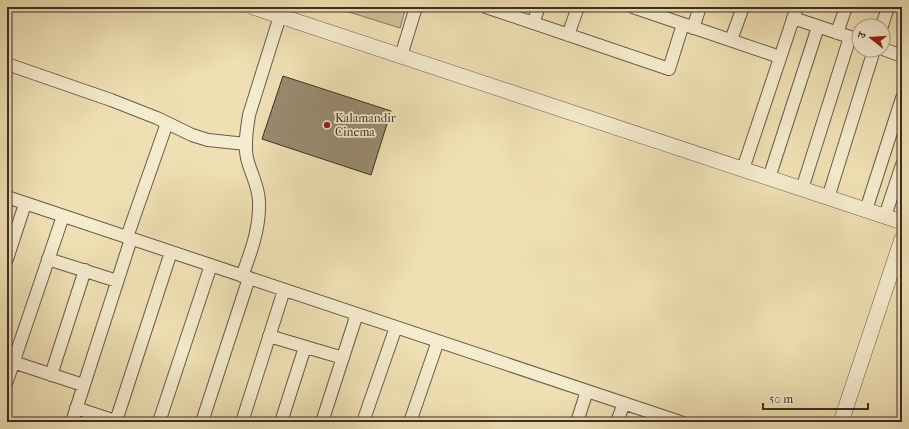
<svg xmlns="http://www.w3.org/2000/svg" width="909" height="429" viewBox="0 0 909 429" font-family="'IM FELL French Canon','Noto Serif Devanagari',serif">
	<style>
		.green { fill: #d0c29b; stroke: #857861 }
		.building { fill: #988b70; stroke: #3a2f27 }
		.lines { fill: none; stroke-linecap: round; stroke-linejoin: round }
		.minor-casing { stroke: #675b4a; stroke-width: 14 }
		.tertiary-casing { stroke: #675b4a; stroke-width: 16 }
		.minor { stroke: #f5ebce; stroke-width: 12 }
		.tertiary { stroke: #f5ebce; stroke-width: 15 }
		.poi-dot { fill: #8f2418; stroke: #f5ebce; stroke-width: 1.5 }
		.labels { text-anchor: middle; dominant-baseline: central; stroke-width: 3.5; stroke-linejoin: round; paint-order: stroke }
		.poi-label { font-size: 12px; fill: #3a2f27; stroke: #f5ebce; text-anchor: start }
	</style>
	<rect width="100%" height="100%" fill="#efe0b3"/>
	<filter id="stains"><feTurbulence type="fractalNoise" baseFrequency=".005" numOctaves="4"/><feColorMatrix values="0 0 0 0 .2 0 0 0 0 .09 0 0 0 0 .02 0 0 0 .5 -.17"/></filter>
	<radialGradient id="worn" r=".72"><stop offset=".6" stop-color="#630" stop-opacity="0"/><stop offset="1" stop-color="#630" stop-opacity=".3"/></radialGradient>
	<path class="green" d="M 333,7 L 406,7 L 400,28 Z"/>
	<path class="building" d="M 283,76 L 391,111 L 371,175 L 262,139 Z"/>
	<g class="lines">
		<defs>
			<path id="minor" d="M 486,7 L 669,69 L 683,24
				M 633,7 L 780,57
				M 793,18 L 859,40
				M 533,23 L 539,7
				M 882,26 L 888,7
				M 693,28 L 700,7
				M 837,33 L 846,7
				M 568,35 L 578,7
				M 731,40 L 743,7
				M 883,49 L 902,56
				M 401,56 L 416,7
				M 7,64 L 111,100 L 157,118 L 192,135 L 208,140 L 246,144
				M 743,169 L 797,7
				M 769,178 L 818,27
				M 802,189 L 850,37
				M 7,197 L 680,422
				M 828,198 L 874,50
				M 866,210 L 902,98
				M 885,216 L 902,165
				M 127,237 L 167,123
				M 7,259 L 25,204
				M 48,259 L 117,281
				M 242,276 C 251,252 260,228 259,202 C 259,186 250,172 247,158 C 244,144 247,129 249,115 L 280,16
				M 269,336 L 343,358
				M 13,362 L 83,385
				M 51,375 L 85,270
				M 7,381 L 63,216
				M 76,408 L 118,422
				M 116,421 L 171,252
				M 72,422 L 131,239
				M 159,422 L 211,265
				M 202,422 L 249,278
				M 242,422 L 284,290
				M 281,422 L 305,347
				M 322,422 L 357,314
				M 363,422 L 396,327
				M 410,422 L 438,341
				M 577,422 L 587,391
				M 617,422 L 624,403"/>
			<path id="tertiary" d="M 253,7 L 902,222
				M 841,422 L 902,239"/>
		</defs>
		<use href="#minor" class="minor-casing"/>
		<use href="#tertiary" class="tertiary-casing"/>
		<use href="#minor" class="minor"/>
		<use href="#tertiary" class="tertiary"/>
	</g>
	<circle class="poi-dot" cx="327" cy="125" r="4"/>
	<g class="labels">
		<g class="poi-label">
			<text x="335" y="118">Kalamandir<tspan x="335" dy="14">Cinema</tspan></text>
		</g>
	</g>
	<rect width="909" height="429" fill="none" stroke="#efe0b3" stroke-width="24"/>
	<rect x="8" y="8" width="893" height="413" fill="none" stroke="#3a2f27" stroke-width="2"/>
	<rect x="12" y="12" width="885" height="405" fill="none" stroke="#3a2f27"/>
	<g transform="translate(871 38) rotate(287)"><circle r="19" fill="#f5ebce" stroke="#aaa08b"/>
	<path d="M0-3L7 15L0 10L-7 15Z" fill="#8f2418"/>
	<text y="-6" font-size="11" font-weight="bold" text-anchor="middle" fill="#3a2f27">उ</text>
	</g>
	<path d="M763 403v6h105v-6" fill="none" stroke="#3a2f27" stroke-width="2"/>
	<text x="769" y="403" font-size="12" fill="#3a2f27" stroke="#f5ebce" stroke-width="3" paint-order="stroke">50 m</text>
	<rect width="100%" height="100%" filter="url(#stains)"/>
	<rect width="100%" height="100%" fill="url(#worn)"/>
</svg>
